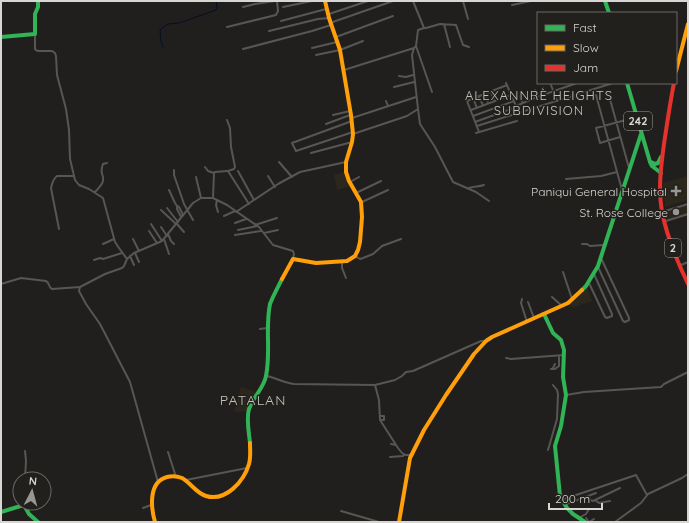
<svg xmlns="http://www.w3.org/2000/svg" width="689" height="523" viewBox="0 0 689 523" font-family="Quicksand,sans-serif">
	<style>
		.built { fill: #2b271d }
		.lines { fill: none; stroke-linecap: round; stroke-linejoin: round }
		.stream { stroke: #030f25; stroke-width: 1 }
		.street { stroke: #575654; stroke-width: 2 }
		.fast { stroke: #30b455; stroke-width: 4 }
		.slow { stroke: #ff9f0a; stroke-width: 4 }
		.jam { stroke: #e5322d; stroke-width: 4 }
		.poi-dot { fill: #979693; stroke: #22201c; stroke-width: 1.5 }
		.labels { text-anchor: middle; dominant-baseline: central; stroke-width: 3; stroke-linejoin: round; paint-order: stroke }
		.shield { fill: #22201c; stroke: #a19f9c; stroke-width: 1 }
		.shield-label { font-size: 11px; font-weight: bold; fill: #d7d6d3 }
		.poi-label { font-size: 12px; fill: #d7d6d3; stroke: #22201c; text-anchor: end }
		.neighbourhood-label { font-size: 13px; letter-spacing: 1px; fill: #c5c2bc; stroke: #22201c }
		.quarter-label { font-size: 14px; letter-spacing: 1px; fill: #c5c2bc; stroke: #22201c }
	</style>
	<rect width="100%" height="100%" fill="#211f1d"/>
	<path class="built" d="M 345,172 L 351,186 L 337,190 L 334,175 Z
		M 688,176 L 688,200 L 665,207 L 663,183 Z
		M 688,204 L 688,213 L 667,220 L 665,211 Z
		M 587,287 L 592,301 L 572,308 L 570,302 Z
		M 241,387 L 256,392 L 247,411 L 238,412 L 234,411 Z"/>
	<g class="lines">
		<path class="stream" d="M 163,47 L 161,41 L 160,31 L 161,29 L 168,24 L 179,23 L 216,10 L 217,7 L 216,1"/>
		<path class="street" d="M 413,1 L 424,28 L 418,30 L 416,46 L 414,48 L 412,55 L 418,109
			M 463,1 L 468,19
			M 512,5 L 531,1
			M 243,7 L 255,4 L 275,1
			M 283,7 L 312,1
			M 329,14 L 368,1
			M 281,21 L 326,9
			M 330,23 L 393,1
			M 444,24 L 450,47
			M 227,27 L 276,15 L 278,11 L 277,1
			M 424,28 L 426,28 L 440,24 L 456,25 L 463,45 L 469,47
			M 269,31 L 318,19 L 329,18
			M 35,34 L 35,49 L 36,50 L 38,51 L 52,51 L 55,53 L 56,56 L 57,75 L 66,109 L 69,130 L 70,159 L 75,180 L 79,185 L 89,189 L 103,198 L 115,242 L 119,248 L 127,259
			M 336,37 L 393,16
			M 416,46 L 432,92
			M 312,48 L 337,42
			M 243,49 L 312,31 L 331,25
			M 316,55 L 340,50 L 363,41
			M 344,70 L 414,48
			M 399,76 L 406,77 L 413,75
			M 506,83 L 519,113
			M 551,85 L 557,101
			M 394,87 L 414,82
			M 543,88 L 545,94
			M 535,90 L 537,97
			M 491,92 L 494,101
			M 608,92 L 629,168
			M 485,94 L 488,103
			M 526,94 L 529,100
			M 596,95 L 622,190
			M 478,96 L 483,105
			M 520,96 L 522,102
			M 473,98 L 477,108
			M 386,101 L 388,106
			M 516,106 L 537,97 L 577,83
			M 471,110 L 511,95
			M 333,115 L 350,111
			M 473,116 L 514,101
			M 352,118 L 416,97
			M 227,120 L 230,128 L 231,147 L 235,167 L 234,169 L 228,171
			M 352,121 L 292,143 L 296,151 L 353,132
			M 475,122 L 516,107
			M 326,124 L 350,115
			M 477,126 L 613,83
			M 479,132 L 467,101 L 507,85
			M 476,133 L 517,121
			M 353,134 L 407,116 L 418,109 L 420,124 L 435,147 L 453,182 L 476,192 L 489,201
			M 620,137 L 600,143 L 596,128 L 637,117
			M 311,153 L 352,142
			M 279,162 L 292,177
			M 205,167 L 208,171 L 214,173
			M 174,170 L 174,175 L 184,204 L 193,220
			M 238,171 L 254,200
			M 268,176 L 275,187
			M 196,177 L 201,198
			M 566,179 L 601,176 L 617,172
			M 350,182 L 359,177
			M 469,188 C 475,186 478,187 484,185
			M 169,190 L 175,203 L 177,206 L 179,207 L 183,215
			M 95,192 C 98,189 102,185 103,181 C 104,173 99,174 103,164 L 107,163
			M 356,193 L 381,181
			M 213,198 L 214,173 L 215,172 L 227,171 L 228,171 L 249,204
			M 217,200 L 216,205 L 218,212
			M 362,202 L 388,190
			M 177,206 L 177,209 L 181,217
			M 167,208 L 178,222
			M 161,210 L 176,224
			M 236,212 L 278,184 L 300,172 L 346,162
			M 662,212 L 688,204
			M 224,216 L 235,211
			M 666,221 L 688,214
			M 235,223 L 246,219
			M 151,224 L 162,241
			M 177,224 L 184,232
			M 255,225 L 277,218
			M 161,227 L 167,236
			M 59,229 L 51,188 C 52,183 53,179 57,176 L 74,176
			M 238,230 L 257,226
			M 149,231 L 157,243
			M 264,233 L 278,230
			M 168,234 L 171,241 L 174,244
			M 235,235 L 261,231
			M 133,239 L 139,251
			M 164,239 L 169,254
			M 103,244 L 114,239
			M 582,244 L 587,244 L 590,246 L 604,245
			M 135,253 L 139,262
			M 130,256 L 134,265
			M 355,256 L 360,259 L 363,258 L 373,254 L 382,246 L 401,239
			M 94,260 L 100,258 L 103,259 L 122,253
			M 342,262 L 342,268 L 346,278
			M 681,265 L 688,262
			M 598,267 L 623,321 L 625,322 L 629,320 L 629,318 L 601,258
			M 563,272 L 572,299
			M 589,283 L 605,317 L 607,318 L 612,316 L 612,314 L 594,274
			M 1,284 L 21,278 L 46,281 C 50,283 48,287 52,289 L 80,287
			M 552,297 L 561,305
			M 522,299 L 521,303 L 527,322
			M 528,302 L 534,318
			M 260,329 L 267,328
			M 506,358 L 511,359 L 564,355
			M 553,368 L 555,364
			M 551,369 L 555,369 L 559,366 L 559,356
			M 267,376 C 276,378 284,383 294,384 L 375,385 L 379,400 L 380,420 L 398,448 L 402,453 L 405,455 L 411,455
			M 375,385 L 395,380 L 402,376 L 406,372 L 413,371 L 481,341 L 484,341
			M 566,395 L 584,392 L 661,387 L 664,384 L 688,372
			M 380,416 L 384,416 L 384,420 L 380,420
			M 391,444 L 396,445
			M 548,450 L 557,419 L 558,394 L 557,390 L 553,385
			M 25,451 L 26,461 L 25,479
			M 168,452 L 176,477
			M 390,457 L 403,456 L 404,454
			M 186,480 L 247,468
			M 158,482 L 130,382 L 100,324 L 86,304 L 79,291 L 80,287 L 105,274 L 122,268 L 124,266 L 127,259 L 134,253 L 162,241 L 193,203 L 201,198 L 213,198 L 227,205 L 259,227 L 273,245 L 293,251 L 294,254 L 293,259
			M 589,496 L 590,500 L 593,501 L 620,488
			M 561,500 L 636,475 L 647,495
			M 595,500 L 599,503 L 610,501
			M 564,505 L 596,493
			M 143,508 L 151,505
			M 341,511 L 379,522
			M 579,518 L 586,514 L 589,509
			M 586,518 L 589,522 L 594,519
			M 615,522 L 641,503 L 648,494 L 682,478 L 688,474"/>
		<path class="fast" d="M 605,1 L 609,13
			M 1,37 L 35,34 L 35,14 L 38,7 L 38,1
			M 627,83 L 650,162 L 652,166 L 661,173
			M 651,162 L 655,164 L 658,163 L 661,157
			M 582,290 L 586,286 L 598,266 L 641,134
			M 544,314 L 553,333 L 561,340 L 564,350 L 563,377 L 566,395 L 561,426 L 555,446 L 560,496 L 567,508 L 573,514 L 585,522
			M 250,443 C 249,432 246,419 249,409 C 253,397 264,388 266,376 C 271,352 265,328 270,304 C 273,296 278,287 282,279
			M 1,512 L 24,505 L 29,514 L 38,522"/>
		<path class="slow" d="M 676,71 L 688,24
			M 282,279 L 293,259 L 316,263 L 347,261 L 355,256 L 358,250 L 360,242 L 362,217 L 361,202 L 349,181 L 346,172 L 346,162 L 352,142 L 353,134 L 351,115 L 340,50 L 329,18 L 325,1
			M 155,522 C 151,508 148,482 167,477 C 171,476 177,476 182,478 C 191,483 196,493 206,496 C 226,502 244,481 249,464 C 251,457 250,450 250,443
			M 399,522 L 410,458 L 424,430 L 446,395 L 474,354 L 486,341 L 492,337 L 568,303 L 582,290"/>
		<path class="jam" d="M 674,83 C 670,103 667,124 664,144 C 661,166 658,189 662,212 C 667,237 677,261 688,284"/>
	</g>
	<g class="poi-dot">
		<path d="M674 185h4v4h4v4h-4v4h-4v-4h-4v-4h4z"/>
		<circle cx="676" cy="212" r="4"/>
	</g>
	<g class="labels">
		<g class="shield">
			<rect x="624" y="112" width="28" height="18" rx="3"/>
			<rect x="665" y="239" width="16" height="18" rx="3"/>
		</g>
		<g class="shield-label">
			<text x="638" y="121">242</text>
			<text x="673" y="248">2</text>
		</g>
		<g class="poi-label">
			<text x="667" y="191">Paniqui General Hospital</text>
			<text x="668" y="212">St. Rose College</text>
		</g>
		<g class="neighbourhood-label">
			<text x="539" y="95">ALEXANNRÈ HEIGHTS<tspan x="539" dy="15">SUBDIVISION</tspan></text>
		</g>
		<g class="quarter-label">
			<text x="253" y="400">PATALAN</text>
		</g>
	</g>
	<rect width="689" height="523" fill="none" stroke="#d7d6d3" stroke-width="4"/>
	<rect x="537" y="12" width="140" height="72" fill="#22201c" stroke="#6a6965"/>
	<rect x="545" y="25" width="20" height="6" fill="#30b455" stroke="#6a6965"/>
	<text x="573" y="32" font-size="12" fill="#d7d6d3">Fast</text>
	<rect x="545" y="45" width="20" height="6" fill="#ff9f0a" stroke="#6a6965"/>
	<text x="573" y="52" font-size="12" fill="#d7d6d3">Slow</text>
	<rect x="545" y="65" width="20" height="6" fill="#e5322d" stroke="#6a6965"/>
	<text x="573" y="72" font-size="12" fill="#d7d6d3">Jam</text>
	<g transform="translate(32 491) rotate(6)"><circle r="19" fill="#22201c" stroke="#6a6965"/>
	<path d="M0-3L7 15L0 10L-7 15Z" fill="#979693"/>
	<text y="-6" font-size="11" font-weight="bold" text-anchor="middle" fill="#d7d6d3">N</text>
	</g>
	<path d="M549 503v6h53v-6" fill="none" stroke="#d7d6d3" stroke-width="2"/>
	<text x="555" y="503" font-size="12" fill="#d7d6d3" stroke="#22201c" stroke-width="3" paint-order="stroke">200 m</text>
</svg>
